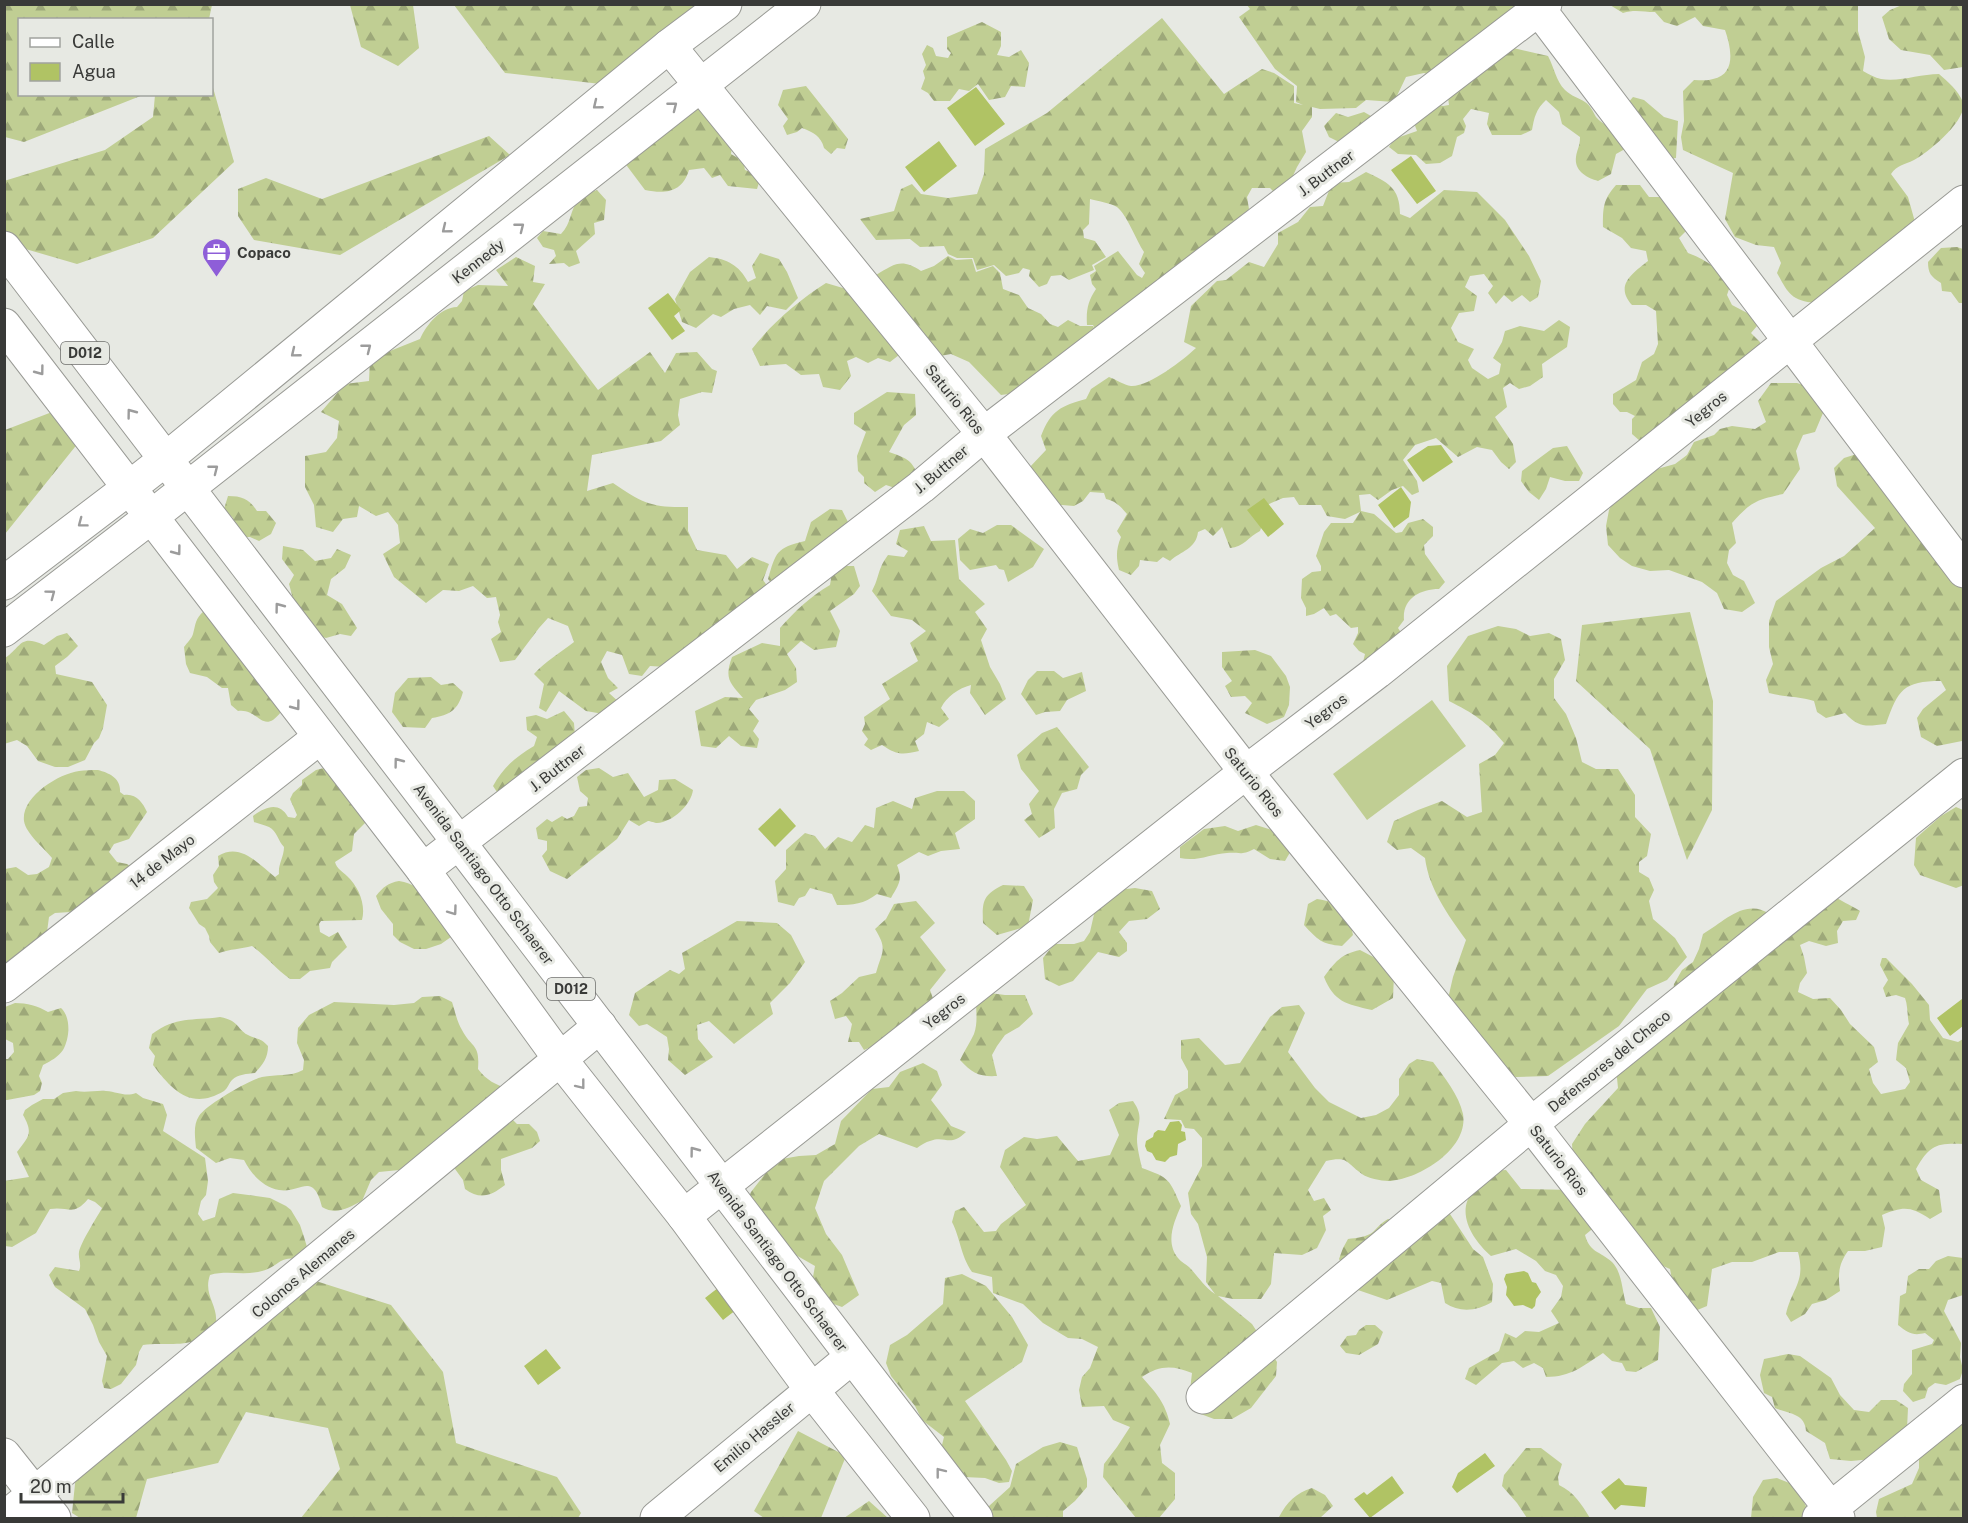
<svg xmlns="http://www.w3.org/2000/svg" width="1968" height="1523" viewBox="0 0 1968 1523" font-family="'Public Sans',sans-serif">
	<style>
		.forest { fill: url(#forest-firs) }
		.pitch { fill: #c0ce93 }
		.water { fill: #b0c364 }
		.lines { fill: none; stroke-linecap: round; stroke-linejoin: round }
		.minor-casing { stroke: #999a95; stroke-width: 35 }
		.major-casing { stroke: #999a95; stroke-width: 35 }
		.minor { stroke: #fff; stroke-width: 33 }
		.major { stroke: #fff; stroke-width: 33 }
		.oneway { stroke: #9c9c9c }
		.labels { text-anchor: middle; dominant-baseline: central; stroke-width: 6; stroke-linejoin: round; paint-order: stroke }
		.shield { fill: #e7e9e3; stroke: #6d6e6b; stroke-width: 1.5 }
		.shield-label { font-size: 14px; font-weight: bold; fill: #393a38 }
		.street-label { font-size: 15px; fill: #393a38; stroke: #e7e9e3 }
		.poi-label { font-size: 15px; font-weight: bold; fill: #393a38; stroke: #e7e9e3; text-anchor: start }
	</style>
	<defs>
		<pattern id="forest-firs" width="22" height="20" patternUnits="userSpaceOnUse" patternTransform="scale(1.5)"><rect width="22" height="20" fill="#c0ce93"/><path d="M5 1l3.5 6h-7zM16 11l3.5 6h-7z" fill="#9da879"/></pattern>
	</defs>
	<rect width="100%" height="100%" fill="#e7e9e3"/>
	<path class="forest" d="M 4,5 L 5,4 L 212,5 L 209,19 L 20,20 L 20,94 L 143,95 L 24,142 L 5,137 Z
		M 350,5 L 413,5 L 419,48 L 398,66 L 361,47 Z
		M 454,5 L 736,5 L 618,86 L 505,73 Z
		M 1247,5 L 1531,5 L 1442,80 L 1424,73 L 1406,77 L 1394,102 L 1366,100 L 1356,108 L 1320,109 L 1312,107 L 1312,117 L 1302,131 L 1306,152 L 1297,167 L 1286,191 L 1275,193 L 1270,188 L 1252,188 L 1247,197 L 1249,209 L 1240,217 L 1099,337 L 1093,325 L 1087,325 C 1086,310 1088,301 1096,289 L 1092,284 L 1090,275 L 1096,271 L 1094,266 L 1118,251 L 1137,275 L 1142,278 L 1145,273 L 1139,264 L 1144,252 C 1136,240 1127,215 1117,207 C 1110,203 1097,201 1090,199 L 1089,224 L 1083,230 L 1084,238 L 1095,241 L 1106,257 L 1092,265 L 1094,270 L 1069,280 L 1061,275 L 1051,276 L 1047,284 L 1039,287 L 1029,276 L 1030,270 L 1023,268 L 1019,273 L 1006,276 L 994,265 L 977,270 L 973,258 L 957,258 L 948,254 L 944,246 L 920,247 L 910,239 L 876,240 L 860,219 L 894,211 L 901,189 L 912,184 L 921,194 L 948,198 L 977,194 L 984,174 L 985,149 L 1047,113 L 1162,18 L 1224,94 L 1262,69 L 1274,73 L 1294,86 L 1294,103 L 1303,105 L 1296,102 L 1297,86 L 1275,69 L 1239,17 L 1250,9 Z
		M 1610,5 L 1858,5 L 1858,31 L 1865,57 L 1863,71 C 1869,74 1875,78 1881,79 C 1900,82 1920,74 1939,74 C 1948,82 1958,90 1963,102 C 1968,120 1928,153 1914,160 C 1904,165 1897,165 1891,174 L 1908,197 L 1915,222 L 1816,303 C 1791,301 1788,293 1777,273 L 1781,263 L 1774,247 L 1756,245 L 1735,237 L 1725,219 L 1733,173 L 1683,150 L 1681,137 L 1684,121 L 1683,91 L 1694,80 C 1700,80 1708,81 1713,79 C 1737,74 1731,47 1725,30 L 1703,26 L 1695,17 L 1677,26 L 1664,22 L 1655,12 C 1643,12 1635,9 1623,13 Z
		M 1902,5 L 1963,5 L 1963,67 L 1944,70 L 1930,55 L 1901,50 L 1889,39 L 1882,17 L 1890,10 Z
		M 982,22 L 1001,32 L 1001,46 L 997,55 L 1009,57 L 1021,50 L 1029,63 L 1025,87 L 1011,86 L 1005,97 L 989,100 L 978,84 L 969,91 L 959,89 L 950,101 L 934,101 L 928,93 L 921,89 L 925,78 L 923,71 L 926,65 L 922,54 L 927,45 L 933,48 L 936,56 L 948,58 L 951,53 L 947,49 L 947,37 Z
		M 1509,47 L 1548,56 C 1554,67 1556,81 1565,90 C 1571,96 1579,98 1585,102 C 1591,106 1593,112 1596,117 C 1599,121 1604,124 1608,126 L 1633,97 L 1644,100 L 1664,117 L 1678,121 L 1676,158 L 1662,160 L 1625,149 L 1616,154 L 1611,174 L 1598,181 C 1587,178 1574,171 1576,157 C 1577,149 1580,147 1580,137 L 1562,124 L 1559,112 L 1546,100 C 1536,109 1534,118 1532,130 L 1521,135 L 1492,135 L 1487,124 L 1489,113 L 1471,109 L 1463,119 L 1466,126 L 1464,133 L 1457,137 L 1452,156 L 1440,163 L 1426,164 L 1416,155 L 1398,154 L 1389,147 L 1394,139 L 1417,131 L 1414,123 L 1429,102 L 1443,106 L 1449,105 L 1447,90 Z
		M 212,84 L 234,162 L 153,238 L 77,264 L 5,243 L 4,181 L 105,150 L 153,117 L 155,95 L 212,94 Z
		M 806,86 L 848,139 L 845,149 L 837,148 L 831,154 L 824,148 C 821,136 813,132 802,128 L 797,132 L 787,135 L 783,126 L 788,119 L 778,105 L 783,90 Z
		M 700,101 L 733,141 L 731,154 L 743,161 L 745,170 L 761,176 L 757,189 L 728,186 L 720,175 L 712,178 L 704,168 L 689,170 C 682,193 665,194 645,190 L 624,162 Z
		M 1364,112 L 1371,116 L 1370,124 L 1343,144 L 1329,137 L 1324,126 L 1336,113 L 1348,117 Z
		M 489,136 L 510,155 L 340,255 L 254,240 L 238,216 L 238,189 L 266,178 L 322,199 Z
		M 1366,172 C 1387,182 1400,187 1400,214 L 1410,218 L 1444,190 L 1477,192 L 1505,220 L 1529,256 L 1541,281 L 1538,297 L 1530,302 L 1522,295 L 1512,302 L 1504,295 L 1496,304 L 1488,293 L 1493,286 L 1484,274 L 1470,276 L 1465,287 L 1477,296 L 1474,311 L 1459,313 L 1451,328 L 1458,342 L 1474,349 L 1468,360 L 1472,368 L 1488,379 L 1499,374 L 1501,364 L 1493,358 L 1502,342 L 1505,331 L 1520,326 L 1544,331 L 1559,320 L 1570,327 L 1567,347 L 1542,364 L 1543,377 L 1530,386 L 1519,389 L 1510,383 L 1503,388 L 1507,407 L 1495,417 L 1513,444 L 1516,462 L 1509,469 L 1501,462 L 1492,450 L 1477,447 L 1458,457 L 1436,438 L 1415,445 L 1403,460 L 1417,481 L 1419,492 L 1412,495 L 1403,486 L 1392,490 L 1378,500 L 1370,494 L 1359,495 L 1361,511 L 1374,514 L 1396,533 L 1402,532 L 1408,523 L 1423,519 L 1433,527 L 1433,536 L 1424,545 L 1425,554 L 1445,582 L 1439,589 C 1420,589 1402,599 1404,620 L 1398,628 L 1410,646 L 1360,674 L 1365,654 L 1359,651 L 1353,644 L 1358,633 L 1358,627 L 1351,628 L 1336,614 L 1330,616 L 1324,608 L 1314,614 L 1306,616 L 1306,608 L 1301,598 L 1302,579 L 1312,572 L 1321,571 L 1321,566 L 1316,556 L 1324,532 L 1331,523 L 1353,523 L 1360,512 L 1345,519 L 1327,516 L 1321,505 L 1299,505 L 1294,497 L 1283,498 L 1262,507 L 1265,517 L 1260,531 C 1248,537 1244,547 1230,548 L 1222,527 L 1213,536 L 1205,529 L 1198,532 C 1196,549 1181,551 1170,561 L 1163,557 L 1157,562 L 1140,560 L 1139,566 L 1131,575 L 1119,570 C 1116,557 1116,549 1121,537 L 1117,531 L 1127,514 C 1121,507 1116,501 1106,499 L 1104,493 L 1090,492 L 1083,501 L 1074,506 L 1062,505 L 1048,508 L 1029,468 L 1046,450 L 1041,436 C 1051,410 1061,406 1086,399 L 1091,389 L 1109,377 C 1115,379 1124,385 1131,386 C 1149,387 1183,360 1196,348 L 1184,342 L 1191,306 L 1217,281 L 1226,280 L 1249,262 L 1264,267 L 1278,244 L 1278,233 L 1298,222 L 1310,207 L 1323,206 L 1332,183 L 1349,182 Z
		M 1616,185 L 1640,185 L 1649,197 L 1668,197 L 1691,226 L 1679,238 L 1688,253 C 1705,259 1721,270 1730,286 L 1727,295 L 1732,305 L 1753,316 L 1757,326 L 1751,333 L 1760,342 L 1761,354 L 1640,441 L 1632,434 L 1632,419 L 1635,416 L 1627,412 L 1620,412 L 1613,404 L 1613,394 L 1636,380 L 1642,362 L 1654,354 L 1658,344 L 1656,311 L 1646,305 L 1632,305 C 1614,285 1633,273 1648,261 L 1646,251 L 1631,248 L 1622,238 L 1603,227 C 1603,207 1603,200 1616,185 Z
		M 597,190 L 606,200 L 604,220 L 594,223 L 595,234 L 576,251 L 580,263 L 569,267 L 564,263 L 549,264 L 556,256 L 554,250 L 543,247 L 537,238 L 543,231 L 561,234 C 572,223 569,211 579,199 C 583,194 592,192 597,190 Z
		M 1957,247 L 1963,249 L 1963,303 L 1959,303 L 1951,292 L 1942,291 L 1941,283 C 1931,277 1928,273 1928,262 L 1941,248 Z
		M 760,253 L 779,259 L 787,272 L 798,298 L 786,310 L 767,306 L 760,315 L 750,305 L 734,309 L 721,317 L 713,314 L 696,328 L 682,322 L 675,299 L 690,272 L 709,257 C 727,259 739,265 748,282 L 756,278 L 752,266 Z
		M 948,256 L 956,260 L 972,259 L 976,272 L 993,266 L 1000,273 L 1003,289 L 1019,295 L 1028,308 L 1041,314 L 1050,324 L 1058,327 L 1068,320 L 1080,326 L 1093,326 L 1099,338 L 1032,391 L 1001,395 L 969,362 L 951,354 L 929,358 L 876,275 C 895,264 901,258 921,271 L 934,266 Z
		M 516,257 L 535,266 L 533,282 L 545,284 L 533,304 L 598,390 L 650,352 L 665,373 L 676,353 L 697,352 L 712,369 L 717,371 L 712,393 L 702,392 L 680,399 L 678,415 L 680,425 L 661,441 L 592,455 L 587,491 L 613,483 C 642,503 652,508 688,507 L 688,531 L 697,550 L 726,555 L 737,569 L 752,557 L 769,564 L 763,580 L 776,598 L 736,629 L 715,623 L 711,636 L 666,667 L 650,666 L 642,676 L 629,674 L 622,655 L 607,651 L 601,662 L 608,678 L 618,688 L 609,693 L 621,704 L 609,715 L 586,711 L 559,691 L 546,712 L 539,708 L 544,684 L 534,674 C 546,661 560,653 574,642 L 568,626 L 548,618 L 539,628 L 515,660 L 500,662 L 491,639 L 501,632 L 498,622 L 500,615 L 496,597 L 487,598 L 473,586 L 459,591 L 443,590 L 426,603 L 394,577 L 383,554 L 400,543 L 398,525 L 388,512 L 376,516 L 359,506 L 357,517 L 343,519 L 333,532 L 316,527 L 314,505 L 305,487 L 305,456 L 326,452 L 337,438 L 339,421 L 321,412 L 345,384 L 369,381 L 370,359 L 420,339 C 427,324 440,308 457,307 L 462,301 L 464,291 L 478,285 L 508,286 L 496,270 Z
		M 826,283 L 853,291 L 899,355 L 890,362 L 878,358 L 868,363 L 856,357 L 847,361 L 851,376 L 840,390 L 823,387 L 819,374 L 801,375 L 786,364 L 760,366 L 752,349 C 773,322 798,301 826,283 Z
		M 1771,383 L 1797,383 L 1817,389 L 1825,402 L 1823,413 L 1815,432 L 1803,435 L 1796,451 L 1800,469 L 1783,494 C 1755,500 1751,502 1732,523 L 1736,543 L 1729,550 L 1727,563 L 1733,575 L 1744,581 L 1755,603 L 1742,612 L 1724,609 L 1717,593 L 1702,582 L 1669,570 L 1650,571 L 1632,566 L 1620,558 L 1608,545 L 1606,526 L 1609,510 L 1621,486 L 1639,474 L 1675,464 L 1687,455 L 1694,442 L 1714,435 L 1720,429 L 1732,426 L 1755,429 L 1766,422 L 1758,401 Z
		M 887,392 L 915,394 L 916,415 L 904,425 L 889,452 C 913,460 914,463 921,487 L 895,488 L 886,485 L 875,492 L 864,483 L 864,477 L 858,471 L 857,456 L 866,432 L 854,424 L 854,413 Z
		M 73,404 L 91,427 L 5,534 L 5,430 Z
		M 1567,446 L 1583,473 L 1579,481 L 1565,481 L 1550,477 L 1546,489 L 1539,500 L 1529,492 L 1521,481 L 1522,471 L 1553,448 Z
		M 1860,453 L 1929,538 L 1963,542 L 1963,739 L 1962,741 L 1937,746 L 1921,737 L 1917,718 L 1923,709 L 1946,690 L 1941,681 C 1903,681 1898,690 1886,724 C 1867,726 1860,729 1845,713 L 1826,718 L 1817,712 L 1814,701 C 1799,696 1784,697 1769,693 L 1766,680 L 1773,664 L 1769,647 L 1769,621 L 1776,601 L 1821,568 L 1844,556 L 1875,528 L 1837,486 L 1834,468 L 1844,458 Z
		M 228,496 C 242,496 249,499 257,511 L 266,511 L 276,523 L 271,534 L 259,541 L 250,537 L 241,537 L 232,527 L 233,518 L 224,509 Z
		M 830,509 L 842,510 L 849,524 L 776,589 L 768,579 C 776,552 776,548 805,541 L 811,522 Z
		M 997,525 L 1011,525 L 1044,549 L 1033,567 L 1008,582 L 1004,570 L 999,569 L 996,565 L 970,570 L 960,560 L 958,539 L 970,529 L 983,533 Z
		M 924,526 L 931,541 L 955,540 L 959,579 L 985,604 L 975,612 L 987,629 L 981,640 L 990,667 L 1000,684 L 1006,699 L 985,715 L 970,693 L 971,685 C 959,688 946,697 941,708 L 949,719 L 939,727 L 927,722 L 924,734 L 915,741 L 919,751 C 902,755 897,755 882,745 L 871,750 L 864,745 L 868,739 L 862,731 L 865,724 L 864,717 L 890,699 L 882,684 L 918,661 L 910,643 L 926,631 L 912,620 L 891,616 L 872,591 C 880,576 877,570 888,555 L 904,557 L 908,551 L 896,544 L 900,530 Z
		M 283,546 L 303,550 L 315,561 L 331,558 L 337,549 L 351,555 L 345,568 L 331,579 L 327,595 L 342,604 L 357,628 L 351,636 L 340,634 L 326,638 L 309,633 L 295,606 L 289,584 L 294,575 L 282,559 Z
		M 833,566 L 854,566 L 860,586 L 854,594 L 830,611 L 840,631 L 836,647 L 814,650 L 801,641 L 787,654 L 796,668 L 797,682 L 785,690 L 756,700 L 749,709 L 759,721 L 753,731 L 759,739 L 757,748 L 741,746 L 729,736 L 716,748 L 701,746 L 695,711 L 725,697 L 743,698 C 730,683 724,679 732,657 L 762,643 L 780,646 L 780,628 C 795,611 811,596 830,585 Z
		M 204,611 L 281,712 C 262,736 259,708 238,711 L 231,705 L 228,688 L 222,688 L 207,677 L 190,673 L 186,664 L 184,647 C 187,643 192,638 193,634 C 196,623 195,619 204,611 Z
		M 1690,612 L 1713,701 L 1712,810 L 1687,860 L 1650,749 L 1576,681 L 1582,625 Z
		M 1498,626 L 1516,629 L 1530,636 L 1549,633 L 1561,639 L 1565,660 L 1554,679 L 1554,698 L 1566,714 L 1576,738 L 1582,762 L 1596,769 L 1618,769 L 1635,795 L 1635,817 L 1651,834 L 1647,856 L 1639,862 L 1639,872 L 1649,878 L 1654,890 L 1649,901 L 1653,919 L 1675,938 L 1687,957 L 1667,980 L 1647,989 L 1619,1026 L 1548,1076 L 1516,1077 L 1486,1069 L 1444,1016 L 1453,977 L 1466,940 C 1448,915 1429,889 1425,858 L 1411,848 L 1397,850 L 1387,842 L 1394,821 L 1418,810 L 1442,801 L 1467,817 L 1482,812 L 1479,764 L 1495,755 L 1504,743 C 1487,722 1473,713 1449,701 L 1447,666 L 1468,636 Z
		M 67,633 L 78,646 L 67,657 L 55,666 L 56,674 L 92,682 L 107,705 L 103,728 L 99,738 L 94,743 L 85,760 L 68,767 L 55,767 L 38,761 L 27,746 L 17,740 L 4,744 L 5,658 C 22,647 19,634 44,645 L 57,636 Z
		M 1255,650 L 1271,656 L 1286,676 L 1290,687 L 1289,705 L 1284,717 L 1267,724 L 1245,713 L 1252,703 L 1245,696 L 1231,697 L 1225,686 L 1232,681 L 1222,667 L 1222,652 Z
		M 1037,671 L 1054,671 L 1063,678 L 1082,672 L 1086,691 L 1067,700 L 1060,711 L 1045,712 L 1036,715 L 1021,694 L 1028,680 Z
		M 431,677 L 441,685 L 453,683 L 463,692 C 458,710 450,715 432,718 L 425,728 L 403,727 L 392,712 L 395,693 L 408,678 Z
		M 564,711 L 574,723 L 575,736 L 501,798 L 493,786 C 504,766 516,757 534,746 L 537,737 L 527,730 L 526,717 L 536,715 L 547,719 Z
		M 1057,727 L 1089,767 L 1081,775 L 1077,789 L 1062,793 L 1054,809 L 1055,828 L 1039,838 L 1024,820 L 1032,814 L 1029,804 L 1039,791 L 1021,769 L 1017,755 L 1042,733 Z
		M 328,767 L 372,816 L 354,834 L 352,851 L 335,862 C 337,869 342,871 347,876 C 359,887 366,905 362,920 L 321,921 L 319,924 L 320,932 L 329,937 L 338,932 L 347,947 L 332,962 L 330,968 L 310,971 L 300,979 L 290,979 C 276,969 266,956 252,946 C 241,949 230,949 219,953 L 210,942 L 209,936 L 205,928 L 199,924 L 189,908 L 191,902 L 207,899 L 218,888 L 214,882 L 213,875 L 219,866 L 218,856 C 241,842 258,864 275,877 L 279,874 C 278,864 284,857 284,847 C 278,841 277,831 269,827 C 265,825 259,824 254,822 L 253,816 C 265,807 279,801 288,817 L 295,818 L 297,815 L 290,799 L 293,793 L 302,785 L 302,780 L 316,770 Z
		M 599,768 L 613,777 L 628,773 L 644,797 L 658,790 L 659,780 L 675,779 L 693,790 C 691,805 673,822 657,823 C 655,823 650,821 648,821 L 639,826 L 629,820 L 617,839 L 567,879 L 550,871 L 542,856 L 547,850 L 547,841 L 538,839 L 536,828 L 547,819 L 552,822 L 562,816 L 567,819 L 574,816 L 579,807 L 587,806 L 588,798 L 580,791 L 577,777 L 586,770 Z
		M 98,770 C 109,773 121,778 120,792 L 124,795 C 136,793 143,803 147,812 L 129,839 L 114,844 L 109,852 L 117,862 L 127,864 L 145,875 L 146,887 L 136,903 L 86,911 L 55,913 L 49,917 L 47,932 L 14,966 L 5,962 L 5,869 L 16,867 L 28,875 L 37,874 L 49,867 L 52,858 C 44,848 26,834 24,821 C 21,797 58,774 79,771 C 85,770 91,770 98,770 Z
		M 937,791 L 964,791 L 975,801 L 975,819 L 955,833 L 960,849 L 941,851 L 928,856 L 919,852 L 897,865 C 903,880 899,884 891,898 L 877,894 C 864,904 853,905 837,905 L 832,894 L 810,888 L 805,896 L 799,898 L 794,906 L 778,902 L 775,881 L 786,869 L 786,850 L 805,833 L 815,836 L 825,849 L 838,837 L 852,842 L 865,825 L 874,828 L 876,808 L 893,801 L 912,809 L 915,798 Z
		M 1956,807 L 1963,810 L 1964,885 L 1956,888 L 1920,875 L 1914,865 L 1916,838 L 1941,816 Z
		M 1256,825 L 1281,833 L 1292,849 L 1285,861 L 1270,859 L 1254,849 C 1240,856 1241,852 1227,853 C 1211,854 1197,862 1180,858 L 1180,847 L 1204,829 L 1225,826 L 1238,831 Z
		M 399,881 C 427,886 438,907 456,927 L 451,937 L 441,944 L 426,949 L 414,949 L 400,942 L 393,935 L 393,924 L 381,909 L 376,896 C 383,887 388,883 399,881 Z
		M 1003,885 L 1024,886 L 1033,900 L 1028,926 L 997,935 L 983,923 C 982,901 983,895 1003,885 Z
		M 1135,888 L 1152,891 L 1160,909 L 1147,919 L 1129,921 L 1119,932 L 1127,943 L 1127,951 L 1119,957 L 1098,952 L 1073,981 L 1059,986 L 1045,979 L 1043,958 L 1054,944 L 1074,944 L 1084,941 L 1090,932 L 1095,910 L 1108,891 Z
		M 1831,893 C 1841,902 1849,904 1860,911 L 1856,920 L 1843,921 L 1837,931 L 1838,943 L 1826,946 L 1809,941 L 1800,945 L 1804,957 L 1807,973 L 1800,983 L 1798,992 L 1813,999 L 1830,998 L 1841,1010 L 1850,1024 L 1874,1047 L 1878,1062 L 1869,1069 L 1873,1083 L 1881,1094 L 1905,1089 L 1910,1082 L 1906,1068 L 1896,1060 L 1898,1043 L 1909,1024 C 1907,1015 1908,1006 1905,998 L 1896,995 L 1886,997 L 1883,988 L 1888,980 L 1880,965 L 1882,958 L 1886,958 L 1912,984 L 1929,1005 L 1930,1020 L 1943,1038 L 1958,1042 L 1963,1039 L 1963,1144 C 1936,1143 1930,1145 1916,1169 L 1921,1180 L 1939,1190 L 1942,1212 L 1930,1219 C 1911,1206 1903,1206 1882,1215 L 1885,1228 L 1882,1247 L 1865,1251 L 1848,1251 C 1838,1265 1838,1275 1840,1291 L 1826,1300 L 1812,1304 L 1805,1314 L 1791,1322 L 1786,1314 C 1792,1288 1806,1282 1798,1252 L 1779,1252 L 1752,1262 L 1732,1262 L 1712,1269 L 1707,1306 L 1695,1311 L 1673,1285 L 1670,1269 L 1656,1263 L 1637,1242 L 1632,1226 L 1611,1208 L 1573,1161 L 1572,1144 L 1585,1124 L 1618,1088 L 1617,1078 L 1609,1055 L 1672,998 L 1674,984 L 1682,970 L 1693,962 L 1699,949 L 1703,934 C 1725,921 1746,897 1771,915 Z
		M 1317,899 C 1343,903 1348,909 1353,935 L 1342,946 C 1321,944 1318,940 1304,925 L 1308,904 Z
		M 916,901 L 935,923 L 920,937 L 946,970 L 930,990 L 936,1007 L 900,1035 L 864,1050 L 859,1042 L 848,1042 L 852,1024 L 846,1016 L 835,1019 L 830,1001 L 842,993 L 859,977 L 876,973 C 882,951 888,950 875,929 L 886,919 L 894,904 Z
		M 737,921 L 777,923 L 791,935 L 805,962 L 790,983 L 770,1003 L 773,1014 L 734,1044 L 709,1021 L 697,1025 L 698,1039 L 713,1057 L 685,1075 L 668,1060 L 669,1049 L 667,1037 L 647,1024 L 639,1026 L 629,1015 L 635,993 L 670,970 L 679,974 L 685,969 L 682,953 Z
		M 1360,950 L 1381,961 L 1394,975 L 1393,998 L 1372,1010 C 1346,1004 1334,1002 1324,977 C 1335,962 1341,954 1360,950 Z
		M 990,993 L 1005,995 L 1025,995 L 1033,1014 L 1019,1027 L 1005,1035 L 997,1046 L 992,1055 L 997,1076 C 979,1077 972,1073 960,1060 C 964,1051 970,1043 974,1034 C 978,1023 976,1011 976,1000 Z
		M 440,996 L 452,1002 C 455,1011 457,1022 462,1030 C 472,1049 480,1043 478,1069 C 486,1080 496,1085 509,1089 L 511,1118 L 517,1124 L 529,1124 L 537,1132 L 540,1141 L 532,1148 L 501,1159 L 501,1170 L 505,1185 C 491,1196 480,1200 465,1189 L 463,1180 L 455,1169 L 440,1166 L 379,1172 L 371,1180 L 362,1201 C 349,1207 337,1216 322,1207 C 313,1170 300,1194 279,1190 C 263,1187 251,1174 244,1160 L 230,1158 L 216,1163 L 196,1148 C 195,1137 193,1125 199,1116 C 206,1105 249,1080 262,1077 C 276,1074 290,1077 303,1070 L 304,1060 L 297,1043 L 298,1028 L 309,1015 L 334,1002 L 394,1005 L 414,1003 L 422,997 Z
		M 15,1003 C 27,1003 38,1006 48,1012 L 61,1008 C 71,1017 70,1038 63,1050 C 58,1057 51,1061 43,1065 L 39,1076 L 42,1083 L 40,1091 L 34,1095 L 7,1100 L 5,1100 L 5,1059 L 8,1059 L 14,1052 L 13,1043 L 5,1039 L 5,1007 Z
		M 1299,1005 L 1305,1013 L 1288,1052 L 1315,1088 L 1329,1102 L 1361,1118 L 1376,1115 L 1389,1108 L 1399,1095 L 1399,1079 L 1409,1064 L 1417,1059 L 1433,1062 C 1444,1077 1459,1095 1463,1114 C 1469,1149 1418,1180 1388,1181 C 1381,1181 1367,1178 1362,1174 C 1346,1163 1349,1156 1326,1161 L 1308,1190 L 1314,1201 L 1324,1198 L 1331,1210 L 1323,1216 L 1326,1230 L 1317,1248 L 1302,1255 L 1274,1253 L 1271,1284 L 1261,1299 L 1233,1299 L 1218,1296 L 1252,1324 L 1277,1362 L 1276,1376 L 1251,1408 L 1232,1419 L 1214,1419 L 1198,1413 L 1190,1390 L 1192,1373 C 1173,1365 1159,1365 1142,1377 C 1156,1393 1165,1402 1170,1424 L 1160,1445 L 1162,1463 L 1175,1473 L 1175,1499 L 1159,1518 L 1136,1518 L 1103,1477 L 1104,1464 L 1117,1447 L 1130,1427 L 1113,1420 L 1104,1406 L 1082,1407 L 1079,1390 L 1082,1377 L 1090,1368 L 1098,1347 L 1082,1339 L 1068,1338 L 1043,1323 L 1023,1304 L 993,1293 L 992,1277 L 972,1272 C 960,1254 961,1240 952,1222 L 955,1211 L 964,1207 L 984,1232 L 996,1231 L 1001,1224 L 1026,1205 L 1000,1167 L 1005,1150 L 1024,1137 L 1037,1139 L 1057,1136 L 1078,1161 L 1110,1155 L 1119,1135 L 1109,1110 L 1119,1103 L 1133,1101 C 1144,1117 1138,1121 1137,1139 C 1137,1148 1140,1159 1142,1168 C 1170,1178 1169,1179 1181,1206 C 1174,1222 1165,1242 1178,1258 C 1181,1262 1186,1264 1189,1267 C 1198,1276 1204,1287 1215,1294 L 1206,1282 L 1207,1257 L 1198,1224 L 1191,1214 L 1188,1193 L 1202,1166 L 1202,1138 L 1194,1129 L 1185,1128 L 1181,1120 L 1164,1119 L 1175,1095 L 1188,1088 L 1188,1071 L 1181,1058 L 1181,1040 L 1199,1038 L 1225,1065 L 1240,1063 L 1270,1017 L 1282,1007 Z
		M 220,1017 C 241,1021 236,1030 250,1036 C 259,1040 260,1038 268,1046 C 268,1058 263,1064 255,1073 C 247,1074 238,1074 232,1080 C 229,1083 228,1088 224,1091 C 191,1111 172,1090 153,1065 L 155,1056 L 149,1048 L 152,1034 C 177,1016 191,1021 220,1017 Z
		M 923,1063 L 937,1071 L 942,1085 L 931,1100 L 951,1126 L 966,1132 C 949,1148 946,1135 930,1141 C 926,1142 921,1145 917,1148 L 879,1134 L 859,1146 L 824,1181 L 815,1208 L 826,1234 L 842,1255 L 859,1295 L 842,1307 L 828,1302 L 810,1293 L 815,1266 L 787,1250 L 737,1226 L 751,1192 L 776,1160 L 799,1156 L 816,1155 L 835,1144 L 841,1121 L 872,1089 L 889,1087 L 900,1072 Z
		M 76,1091 C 87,1093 96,1090 106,1091 C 118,1092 125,1097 136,1093 L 143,1098 L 163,1104 L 167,1115 L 163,1131 L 205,1158 L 208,1181 L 206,1195 L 201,1201 L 198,1214 L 203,1221 L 215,1217 L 219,1199 L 233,1193 L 270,1198 L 286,1206 L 291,1210 L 300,1225 L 304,1237 L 307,1247 L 305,1253 L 301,1259 C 277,1256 280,1266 262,1271 C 244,1276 227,1270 210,1275 C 203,1295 218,1304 216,1323 C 210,1328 204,1337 197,1340 C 180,1347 160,1342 143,1345 L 139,1352 L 136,1365 L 121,1384 L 111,1389 L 104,1388 L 102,1381 L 107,1356 L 99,1342 L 93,1325 L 85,1309 L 55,1287 L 49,1275 L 55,1267 L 79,1271 C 82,1264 78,1259 79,1252 C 81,1242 96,1219 102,1208 L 95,1202 L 88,1199 C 73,1217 69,1206 50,1209 L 36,1233 L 12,1247 L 5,1246 L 4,1181 L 29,1177 L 17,1152 C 28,1137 34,1134 23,1115 L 25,1110 L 32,1105 L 43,1099 L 54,1099 L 63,1093 Z
		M 1506,1170 L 1521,1189 L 1575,1190 L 1596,1226 L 1585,1235 C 1590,1253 1600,1251 1612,1262 C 1622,1272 1622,1290 1626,1304 L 1639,1308 L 1651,1308 L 1660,1327 L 1658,1360 L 1636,1372 L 1626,1371 L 1622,1363 L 1612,1361 L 1603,1353 C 1583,1366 1571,1377 1546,1377 L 1543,1368 L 1534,1363 L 1523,1368 L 1514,1361 L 1502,1363 L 1476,1385 L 1465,1379 L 1469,1368 L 1499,1351 L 1505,1333 L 1516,1338 L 1525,1331 L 1539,1332 L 1559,1323 L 1551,1311 L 1561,1297 L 1563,1286 L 1556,1275 L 1545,1271 L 1536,1261 L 1516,1249 L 1491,1256 C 1473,1240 1455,1213 1473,1191 C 1479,1183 1487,1177 1493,1171 Z
		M 1450,1214 L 1473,1249 L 1483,1257 L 1493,1284 L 1492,1302 C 1477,1311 1460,1313 1445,1303 L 1441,1283 L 1432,1281 L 1387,1300 L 1355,1289 L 1339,1259 L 1343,1248 L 1348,1239 C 1356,1238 1367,1237 1373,1232 C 1378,1227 1381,1223 1388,1219 L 1398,1221 Z
		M 1948,1256 L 1963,1258 L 1963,1295 L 1948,1300 L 1944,1311 L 1961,1343 L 1960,1357 L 1963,1370 L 1960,1379 L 1946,1385 L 1935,1383 L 1928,1388 L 1925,1398 L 1913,1402 L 1903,1391 L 1904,1384 L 1912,1374 L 1912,1350 L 1932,1344 L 1934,1340 L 1925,1333 C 1913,1336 1908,1333 1898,1325 L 1900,1296 L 1906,1293 L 1908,1276 L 1919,1269 L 1929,1269 L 1936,1261 Z
		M 294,1274 L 391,1305 L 443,1372 L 456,1443 L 557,1477 L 581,1513 L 578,1518 L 301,1518 L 340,1469 L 328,1428 L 246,1412 L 218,1463 L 147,1479 L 136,1518 L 80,1518 L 72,1513 L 78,1455 L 165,1406 L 254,1290 Z
		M 962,1274 L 986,1286 L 1012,1317 L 1028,1345 L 1022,1362 L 965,1401 L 1006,1460 L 1012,1471 L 1009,1482 L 999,1483 L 985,1478 L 964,1477 L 932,1456 L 942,1445 L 944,1437 L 922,1420 L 915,1406 L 891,1376 L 886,1363 L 890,1345 L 907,1335 L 943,1304 L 945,1278 Z
		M 1366,1325 L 1375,1325 L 1383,1332 L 1378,1344 L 1359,1355 L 1346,1353 L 1340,1346 L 1347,1336 L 1356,1335 L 1359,1330 Z
		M 1788,1354 L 1800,1356 L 1831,1378 L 1840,1395 L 1854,1410 L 1869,1412 L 1881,1400 L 1896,1400 L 1908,1408 L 1907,1429 L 1892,1437 L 1881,1451 L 1873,1459 L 1851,1461 L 1830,1459 L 1825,1443 L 1806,1431 C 1805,1413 1789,1414 1775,1408 L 1772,1397 L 1764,1393 L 1760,1375 L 1764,1359 Z
		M 1963,1395 L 1963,1518 L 1877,1518 L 1876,1512 L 1879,1499 L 1912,1484 L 1919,1468 L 1919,1456 Z
		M 798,1431 L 846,1456 L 821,1518 L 764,1518 L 754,1511 Z
		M 1060,1442 L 1077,1447 L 1087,1479 L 1087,1487 L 1075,1501 L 1063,1511 L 1063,1518 L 979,1518 L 989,1506 L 1010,1487 L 1016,1464 L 1043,1447 Z
		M 1526,1448 L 1541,1448 L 1562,1464 L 1558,1477 L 1559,1485 C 1574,1492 1582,1505 1590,1518 L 1527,1518 L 1517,1503 L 1502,1486 L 1504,1475 Z
		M 1777,1478 L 1797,1486 L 1811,1518 L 1751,1518 L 1753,1497 L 1763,1480 Z
		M 1312,1488 L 1325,1495 L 1333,1506 L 1320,1518 L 1280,1518 L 1279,1517 C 1287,1502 1296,1493 1312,1488 Z
		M 869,1501 L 888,1518 L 844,1518 Z"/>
	<path class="pitch" d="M 1432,700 L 1466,746 L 1367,820 L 1333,774 Z"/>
	<path class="water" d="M 976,87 L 1005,124 L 975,146 L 947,108 Z
		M 939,141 L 957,166 L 924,192 L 905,167 Z
		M 1411,156 L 1436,191 L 1417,204 L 1391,170 Z
		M 668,293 L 681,310 L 674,316 L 685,331 L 672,340 L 648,308 Z
		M 1441,445 L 1453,462 L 1423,482 L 1407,460 L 1428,446 Z
		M 1401,487 L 1411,502 L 1409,517 L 1394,528 L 1378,505 Z
		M 1264,498 L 1284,524 L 1268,537 L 1247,510 Z
		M 780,808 L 796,826 L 775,847 L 758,829 Z
		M 1962,999 L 1963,1002 L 1963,1026 L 1950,1036 L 1937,1018 Z
		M 1179,1121 L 1182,1125 L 1181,1131 L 1185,1132 L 1186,1140 L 1178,1144 L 1177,1155 L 1170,1157 L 1165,1162 L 1156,1160 L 1152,1153 L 1147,1151 L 1145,1146 L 1146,1141 L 1153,1137 L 1154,1133 L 1158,1130 L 1165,1131 L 1170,1122 Z
		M 1524,1271 L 1528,1273 L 1532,1282 L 1536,1283 L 1541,1292 L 1536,1299 L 1535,1306 L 1532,1309 L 1523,1305 L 1514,1306 L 1506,1295 L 1507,1287 L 1504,1279 L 1506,1274 Z
		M 723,1284 L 741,1306 L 723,1320 L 705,1298 Z
		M 546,1349 L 561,1368 L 538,1385 L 524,1366 Z
		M 1485,1453 L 1495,1466 L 1457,1493 L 1452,1487 L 1458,1473 Z
		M 1392,1476 L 1404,1493 L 1370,1518 L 1354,1499 L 1364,1492 L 1367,1495 Z
		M 1619,1478 L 1625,1485 L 1647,1487 L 1645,1507 L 1621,1505 L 1615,1510 L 1601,1492 Z"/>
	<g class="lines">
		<defs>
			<path id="minor" d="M 1535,4 L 1964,571
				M 669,46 L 984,434 L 1246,772 L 1531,1124 L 1838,1518
				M 4,583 L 129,488
				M 4,630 L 151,517
				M 423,870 L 921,487 L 984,434 L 1545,4
				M 4,986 L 320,737
				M 684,1216 L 1246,772 L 1377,672 L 1964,202
				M 1203,1397 L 1531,1124 L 1964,775
				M 4,1455 L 54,1518
				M 5,1518 L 600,1026
				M 657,1518 L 852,1357
				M 1819,1518 L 1964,1401"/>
			<path id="major" d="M 4,248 L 976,1518
				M 4,325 L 423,870 L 560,1059 L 684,1216 L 811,1389 L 913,1518
				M 129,488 L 166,459 L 669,46 L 725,4
				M 151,517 L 804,4"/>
		</defs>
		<use href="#minor" class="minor-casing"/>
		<use href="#major" class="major-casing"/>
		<use href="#minor" class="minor"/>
		<use href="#major" class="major"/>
	</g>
	<defs><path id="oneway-chevron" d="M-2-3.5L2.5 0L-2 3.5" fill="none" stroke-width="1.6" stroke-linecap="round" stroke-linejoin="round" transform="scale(1.5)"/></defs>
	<g class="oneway">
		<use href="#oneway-chevron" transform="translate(597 105) rotate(141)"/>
		<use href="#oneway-chevron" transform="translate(673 106) rotate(-38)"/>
		<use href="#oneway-chevron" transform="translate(520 227) rotate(-38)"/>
		<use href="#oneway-chevron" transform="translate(446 229) rotate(141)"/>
		<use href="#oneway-chevron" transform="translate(367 348) rotate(-38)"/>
		<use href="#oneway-chevron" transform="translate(295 353) rotate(141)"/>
		<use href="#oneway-chevron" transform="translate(40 371) rotate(53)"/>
		<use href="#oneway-chevron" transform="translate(131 413) rotate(-127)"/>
		<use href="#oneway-chevron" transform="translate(214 469) rotate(-38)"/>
		<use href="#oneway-chevron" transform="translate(82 523) rotate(143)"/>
		<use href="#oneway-chevron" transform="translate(177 551) rotate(53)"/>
		<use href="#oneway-chevron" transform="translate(51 594) rotate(-37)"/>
		<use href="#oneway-chevron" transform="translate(279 607) rotate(-127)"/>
		<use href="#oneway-chevron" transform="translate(296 706) rotate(53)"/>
		<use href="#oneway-chevron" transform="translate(398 762) rotate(-127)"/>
		<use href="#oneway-chevron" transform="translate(453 911) rotate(54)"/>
		<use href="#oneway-chevron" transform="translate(581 1085) rotate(52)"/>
		<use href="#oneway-chevron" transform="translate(694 1151) rotate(-127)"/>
		<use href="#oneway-chevron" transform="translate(940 1472) rotate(-128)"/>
	</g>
	<defs>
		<symbol id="office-pin" viewBox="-11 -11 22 30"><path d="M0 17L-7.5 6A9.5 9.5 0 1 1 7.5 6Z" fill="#8e5ed8" stroke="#e7e9e3"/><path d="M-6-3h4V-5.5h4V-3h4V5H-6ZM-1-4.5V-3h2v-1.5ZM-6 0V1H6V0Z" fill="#fff"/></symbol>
	</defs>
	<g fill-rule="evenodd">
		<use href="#office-pin" x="200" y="236" width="33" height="45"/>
	</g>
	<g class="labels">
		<g class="shield">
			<rect x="61" y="342" width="48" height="22" rx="4.5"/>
			<rect x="547" y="978" width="48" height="22" rx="4.5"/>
		</g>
		<g class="shield-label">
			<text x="85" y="353">D012</text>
			<text x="571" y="989">D012</text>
		</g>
		<g class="street-label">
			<text transform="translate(1326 173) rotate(-37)">J. Buttner</text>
			<text transform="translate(478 261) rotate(-38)">Kennedy</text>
			<text transform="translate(955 399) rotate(51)">Saturio Rios</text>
			<text transform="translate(1706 409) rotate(-39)">Yegros</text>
			<text transform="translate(941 469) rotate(-40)">J. Buttner</text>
			<text transform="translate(1326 711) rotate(-37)">Yegros</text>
			<text transform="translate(557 768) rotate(-38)">J. Buttner</text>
			<text transform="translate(1254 782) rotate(51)">Saturio Rios</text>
			<text transform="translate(162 861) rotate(-38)">14 de Mayo</text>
			<text transform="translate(484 874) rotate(53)">Avenida Santiago Otto Schaerer</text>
			<text transform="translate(944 1011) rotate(-38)">Yegros</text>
			<text transform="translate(1609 1061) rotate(-39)">Defensores del Chaco</text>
			<text transform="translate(1559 1160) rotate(52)">Saturio Rios</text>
			<text transform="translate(778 1261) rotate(53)">Avenida Santiago Otto Schaerer</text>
			<text transform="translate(303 1273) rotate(-40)">Colonos Alemanes</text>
			<text transform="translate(754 1437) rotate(-40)">Emilio Hassler</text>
		</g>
		<g class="poi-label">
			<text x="237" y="252">Copaco</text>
		</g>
	</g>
	<rect width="1968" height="1523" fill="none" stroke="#393a38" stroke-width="12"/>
	<rect x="18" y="18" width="195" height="78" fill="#e7e9e3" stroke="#a1a39f" stroke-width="1.5"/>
	<rect x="30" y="38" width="30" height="9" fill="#ffffff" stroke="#a1a39f" stroke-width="1.5"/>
	<text x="72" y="48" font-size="18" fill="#393a38">Calle</text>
	<rect x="30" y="63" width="30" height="18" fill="#b0c364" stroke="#a1a39f" stroke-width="1.5"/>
	<text x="72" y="78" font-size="18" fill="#393a38">Agua</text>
	<path d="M21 1493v9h102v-9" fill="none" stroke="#393a38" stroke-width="3"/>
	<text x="30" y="1493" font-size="18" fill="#393a38" stroke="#e7e9e3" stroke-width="4.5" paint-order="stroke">20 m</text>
</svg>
